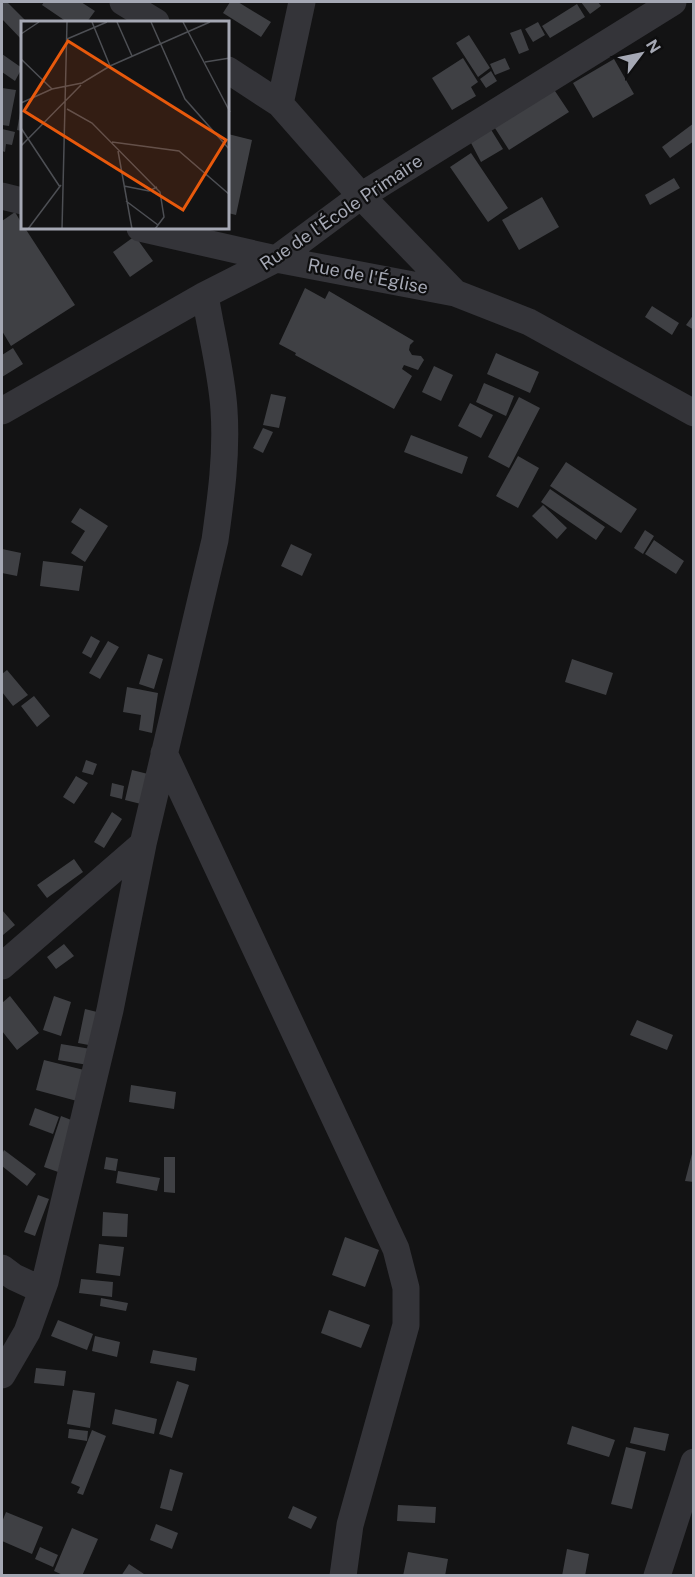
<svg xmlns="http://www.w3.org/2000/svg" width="695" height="1577" viewBox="0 0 695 1577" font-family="'Public Sans',sans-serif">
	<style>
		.building { fill: #3f4044 }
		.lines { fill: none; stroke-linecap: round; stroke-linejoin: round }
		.minor { stroke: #343439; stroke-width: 27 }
		.labels { text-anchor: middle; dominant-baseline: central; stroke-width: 4.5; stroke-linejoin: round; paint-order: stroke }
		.street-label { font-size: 18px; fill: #a5a8b4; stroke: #0e0e0f }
		.inset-road { fill: none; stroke: #4d4f54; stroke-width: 1.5 }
		.view { fill: #e8590c; fill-opacity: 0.15; stroke: #e8590c; stroke-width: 3 }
		.inset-edge { fill: none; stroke: #a5a8b4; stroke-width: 3 }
	</style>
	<rect width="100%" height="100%" fill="#131314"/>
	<path class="building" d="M 2,2 L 7,2 L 27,22 L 22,22 L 22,40 L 2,19 Z
		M 44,2 L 81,2 L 95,11 L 87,22 L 67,22 L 42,5 Z
		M 230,2 L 238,2 L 271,22 L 261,37 L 223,13 Z
		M 581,2 L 598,2 L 601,6 L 590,14 Z
		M 577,4 L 585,17 L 550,38 L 542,26 Z
		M 538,22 L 545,35 L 533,42 L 525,29 Z
		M 521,29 L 529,50 L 519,54 L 510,33 Z
		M 469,35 L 490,68 L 478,77 L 456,43 Z
		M 2,54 L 22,68 L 15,81 L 2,72 Z
		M 463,58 L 478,82 L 471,87 L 476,96 L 452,110 L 432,78 Z
		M 505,58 L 510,69 L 495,75 L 490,64 Z
		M 614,59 L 634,94 L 593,118 L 573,83 Z
		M 491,71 L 497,81 L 486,88 L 480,79 Z
		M 2,88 L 16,90 L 9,126 L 2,125 Z
		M 553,88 L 569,112 L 509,150 L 493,125 Z
		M 21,107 L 22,107 L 22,131 L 17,130 Z
		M 694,123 L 694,141 L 670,158 L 662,147 Z
		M 490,128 L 503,149 L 481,162 L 470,141 Z
		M 2,129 L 15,132 L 12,145 L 6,144 L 5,152 L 2,151 Z
		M 228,134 L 252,140 L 236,215 L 228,213 Z
		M 471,153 L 508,208 L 488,222 L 450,167 Z
		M 674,178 L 680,188 L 650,205 L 645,195 Z
		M 542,197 L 559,227 L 519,250 L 502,220 Z
		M 15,212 L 22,224 L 22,228 L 25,228 L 75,305 L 11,346 L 2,331 L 2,221 Z
		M 135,236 L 153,261 L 130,277 L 113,252 Z
		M 305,288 L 325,299 L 329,291 L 414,341 L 410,345 L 409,350 L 412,355 L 421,356 L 424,360 L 418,370 L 404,365 L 402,369 L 412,376 L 394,409 L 295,355 L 296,353 L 279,344 Z
		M 652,306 L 679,323 L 672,335 L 645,317 Z
		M 694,314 L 694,330 L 686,325 Z
		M 13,348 L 23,364 L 2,377 L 2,355 Z
		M 496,353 L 539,372 L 530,393 L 487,374 Z
		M 434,366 L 453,375 L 441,401 L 422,392 Z
		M 484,383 L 514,396 L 506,416 L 476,402 Z
		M 271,394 L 286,397 L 279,428 L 263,425 Z
		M 519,397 L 540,408 L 509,468 L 488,457 Z
		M 470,403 L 493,415 L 481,438 L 458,426 Z
		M 263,428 L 273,432 L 263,453 L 253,448 Z
		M 411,435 L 468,457 L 462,474 L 404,452 Z
		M 518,456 L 539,468 L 518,508 L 496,496 Z
		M 566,462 L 637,509 L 621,533 L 550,486 Z
		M 550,489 L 605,527 L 596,540 L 541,502 Z
		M 543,505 L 567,528 L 557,539 L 532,516 Z
		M 80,508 L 108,526 L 85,562 L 71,553 L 85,531 L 71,522 Z
		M 645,530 L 654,536 L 643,554 L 634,548 Z
		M 654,540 L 684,561 L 676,574 L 645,554 Z
		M 291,544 L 312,554 L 302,576 L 281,566 Z
		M 2,549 L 21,553 L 17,576 L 2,573 Z
		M 43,561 L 83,566 L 79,591 L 40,586 Z
		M 91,636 L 100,641 L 91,658 L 82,653 Z
		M 108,641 L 119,647 L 100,679 L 89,673 Z
		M 148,654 L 163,659 L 154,689 L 139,684 Z
		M 572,659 L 613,673 L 606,695 L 565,682 Z
		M 7,670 L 28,695 L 13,706 L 2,692 L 2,674 Z
		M 127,687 L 158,693 L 152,733 L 139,730 L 141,715 L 123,712 Z
		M 34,696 L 50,716 L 37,727 L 21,706 Z
		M 86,760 L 97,764 L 93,775 L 82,772 Z
		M 132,770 L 148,774 L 141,804 L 125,800 Z
		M 76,776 L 88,783 L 74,804 L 63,797 Z
		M 112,783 L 124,786 L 122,799 L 110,796 Z
		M 112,812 L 122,819 L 104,848 L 94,842 Z
		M 74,859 L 83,872 L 47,898 L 37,885 Z
		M 2,910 L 15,925 L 3,935 L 2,934 Z
		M 64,944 L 74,956 L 56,969 L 47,957 Z
		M 10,996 L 39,1033 L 17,1050 L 2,1031 L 2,1003 Z
		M 54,996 L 71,1002 L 61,1036 L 43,1030 Z
		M 85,1009 L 101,1013 L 94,1046 L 78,1043 Z
		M 637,1020 L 673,1035 L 667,1050 L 630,1035 Z
		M 61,1044 L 91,1049 L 88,1065 L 58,1060 Z
		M 44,1060 L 84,1070 L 77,1101 L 36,1090 Z
		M 131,1085 L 176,1092 L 174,1109 L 129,1102 Z
		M 35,1108 L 59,1117 L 53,1134 L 29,1125 Z
		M 61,1116 L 79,1123 L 61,1173 L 44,1167 Z
		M 4,1150 L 36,1174 L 27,1186 L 2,1166 L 2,1154 Z
		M 693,1150 L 694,1150 L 694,1182 L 685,1181 Z
		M 106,1157 L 118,1159 L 116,1171 L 104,1169 Z
		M 164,1157 L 175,1157 L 175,1193 L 164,1192 Z
		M 118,1171 L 160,1178 L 157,1191 L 116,1183 Z
		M 38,1195 L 49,1199 L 35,1236 L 24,1232 Z
		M 103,1212 L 128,1214 L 127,1237 L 102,1236 Z
		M 345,1237 L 379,1250 L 365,1287 L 332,1275 Z
		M 99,1244 L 124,1247 L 120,1276 L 96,1273 Z
		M 81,1279 L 113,1282 L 112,1297 L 79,1293 Z
		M 101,1298 L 128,1303 L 126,1311 L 100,1306 Z
		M 329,1310 L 370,1325 L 361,1348 L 321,1333 Z
		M 58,1320 L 93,1334 L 87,1350 L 51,1336 Z
		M 95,1336 L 120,1342 L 117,1357 L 92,1351 Z
		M 153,1350 L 197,1358 L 195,1371 L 150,1363 Z
		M 36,1368 L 66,1371 L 64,1386 L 34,1383 Z
		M 177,1381 L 189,1385 L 172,1438 L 159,1434 Z
		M 73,1390 L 95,1393 L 90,1428 L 67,1424 Z
		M 115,1409 L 157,1419 L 154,1434 L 112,1424 Z
		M 572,1426 L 615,1440 L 609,1457 L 567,1444 Z
		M 634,1427 L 669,1434 L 665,1451 L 630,1443 Z
		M 69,1429 L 88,1431 L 87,1441 L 68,1438 Z
		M 92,1430 L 106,1436 L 83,1495 L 77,1493 L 80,1487 L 71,1483 Z
		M 626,1447 L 646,1452 L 632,1509 L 611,1504 Z
		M 170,1469 L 183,1473 L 172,1511 L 160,1508 Z
		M 398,1505 L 436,1507 L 435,1523 L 397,1521 Z
		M 293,1506 L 317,1517 L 311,1529 L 288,1518 Z
		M 6,1512 L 43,1527 L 32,1554 L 2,1541 L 2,1522 Z
		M 156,1524 L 178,1533 L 172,1549 L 150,1540 Z
		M 72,1528 L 98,1539 L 82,1576 L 65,1576 L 54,1571 Z
		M 40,1547 L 58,1555 L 53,1567 L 35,1559 Z
		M 567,1549 L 589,1554 L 585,1576 L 562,1576 Z
		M 408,1552 L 448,1559 L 445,1576 L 403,1576 Z
		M 129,1564 L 147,1576 L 121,1576 Z"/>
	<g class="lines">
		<path class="minor" d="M 123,2 L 156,22
			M 228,70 L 280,104 L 361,196 L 455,293 L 529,322 L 694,413
			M 280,104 L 302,2
			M 2,196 L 22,201
			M 140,228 L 276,259 L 455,293
			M 2,411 L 205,295 L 276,259 L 361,196 L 673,2
			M 164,753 L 396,1249 L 406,1288 L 406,1325 L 350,1525 L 343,1576
			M 2,966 L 143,844
			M 2,1268 L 14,1277 L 42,1290
			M 2,1375 L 27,1332 L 45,1282 L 110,1010 L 143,844 L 215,540 C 221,497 227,454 224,410 C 222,375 211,332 205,295
			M 657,1576 L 694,1462"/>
	</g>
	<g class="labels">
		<g class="street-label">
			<text transform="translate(341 212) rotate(-34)">Rue de l'École Primaire</text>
			<text transform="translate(368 276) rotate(11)">Rue de l'Église</text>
		</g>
	</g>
	<g transform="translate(21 21)">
		<rect width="208" height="208" fill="#131314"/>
		<path class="inset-road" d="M 71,1 L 89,45M 96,1 L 111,35M 130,1 L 164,78 L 209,129M 162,1 L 209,91M 0,13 L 18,1M 46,18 L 86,1M 0,38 L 31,68M 184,41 L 209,37M 0,82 L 31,68 L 61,62 L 89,45 L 189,1M 46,88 L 71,102 L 139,171 L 143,196 L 134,208M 0,107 L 39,166M 91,121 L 158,130 L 209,174M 0,125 L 60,64M 97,130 L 111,208M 103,165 L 128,170 L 136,166M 105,180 L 137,204M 7,208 L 40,164M 41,208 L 46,1"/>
		<path class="view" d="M 47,20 L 205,119 L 162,189 L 3,90 Z"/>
		<rect width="208" height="208" class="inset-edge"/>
	</g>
	<rect width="695" height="1577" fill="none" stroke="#a5a8b4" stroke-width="6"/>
	<g transform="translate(641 54) rotate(58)" stroke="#0e0e0f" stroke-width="4.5" paint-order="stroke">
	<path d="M0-4.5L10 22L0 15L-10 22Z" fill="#a5a8b4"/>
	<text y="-9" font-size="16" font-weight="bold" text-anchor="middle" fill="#a5a8b4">N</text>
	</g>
</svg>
